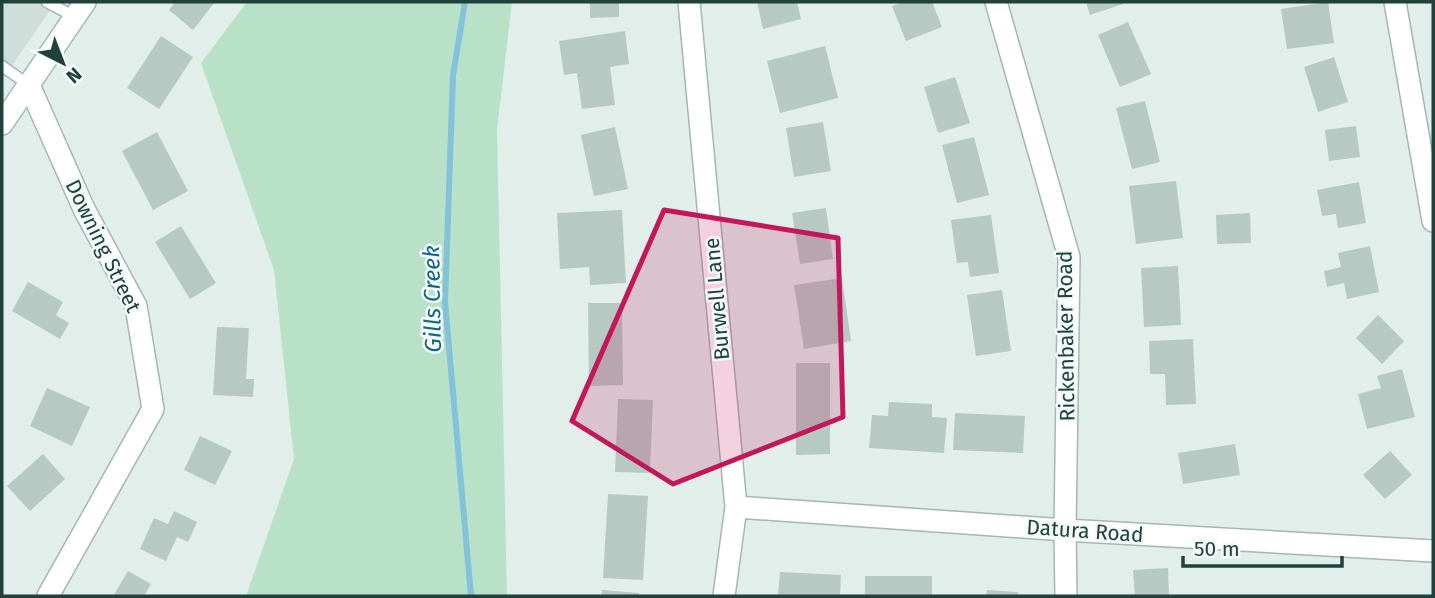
<svg xmlns="http://www.w3.org/2000/svg" width="1435" height="598" viewBox="0 0 1435 598" font-family="'Fira Sans',sans-serif">
	<style>
		.built { fill: #d0ded9 }
		.green { fill: #b9e1c8 }
		.lines { fill: none; stroke-linecap: round; stroke-linejoin: round }
		.stream { stroke: #84c2d9; stroke-width: 6 }
		.building { fill: #b7c9c3 }
		.service-casing { stroke: #a4b7b2; stroke-width: 13 }
		.minor-casing { stroke: #a4b7b2; stroke-width: 24 }
		.secondary-casing { stroke: #9fbbb4; stroke-width: 24 }
		.service { stroke: #fff; stroke-width: 10 }
		.minor { stroke: #fff; stroke-width: 21 }
		.secondary { stroke: #fff; stroke-width: 21 }
		.marked { fill: #c2185b; fill-opacity: 0.2; stroke: #c2185b; stroke-width: 5; stroke-linejoin: round }
		.labels { text-anchor: middle; dominant-baseline: central; stroke-width: 5; stroke-linejoin: round; paint-order: stroke }
		.street-label { font-size: 21px; fill: #20413c; stroke: #f3faf7 }
		.water-label { font-size: 23px; font-style: italic; fill: #136584; stroke: #f3faf7 }
	</style>
	<rect width="100%" height="100%" fill="#e2eeea"/>
	<path class="built" d="M 2,2 L 56,2 L 2,80 Z"/>
	<path class="green" d="M 247,2 L 512,2 L 497,130 L 507,596 L 246,596 L 294,459 L 274,270 L 201,63 Z"/>
	<g class="lines">
		<path class="stream" d="M 465,2 L 453,75 L 445,302 L 471,596"/>
	</g>
	<path class="building" d="M 175,2 L 215,2 L 193,30 L 169,10 Z
		M 590,2 L 619,2 L 619,17 L 590,18 Z
		M 757,2 L 797,2 L 801,19 L 763,29 Z
		M 904,2 L 932,2 L 942,27 L 906,41 L 892,6 Z
		M 1086,2 L 1123,2 L 1123,4 L 1090,15 Z
		M 1328,2 L 1334,43 L 1287,49 L 1281,9 Z
		M 1128,22 L 1151,74 L 1120,87 L 1098,35 Z
		M 625,31 L 629,64 L 610,67 L 615,105 L 582,109 L 577,73 L 564,75 L 559,41 Z
		M 161,36 L 193,57 L 159,109 L 127,88 Z
		M 825,46 L 838,98 L 780,113 L 767,61 Z
		M 1334,57 L 1348,102 L 1318,112 L 1304,67 Z
		M 955,77 L 970,123 L 938,133 L 924,87 Z
		M 1145,101 L 1160,162 L 1132,169 L 1116,108 Z
		M 823,122 L 831,171 L 794,177 L 786,128 Z
		M 1356,126 L 1360,157 L 1329,161 L 1325,130 Z
		M 615,127 L 628,189 L 594,196 L 581,135 Z
		M 157,132 L 188,191 L 153,210 L 122,151 Z
		M 974,137 L 989,195 L 957,203 L 942,145 Z
		M 1176,181 L 1183,238 L 1136,244 L 1129,186 Z
		M 1359,182 L 1366,223 L 1338,228 L 1336,214 L 1322,216 L 1317,190 Z
		M 826,208 L 833,259 L 800,264 L 792,213 Z
		M 622,210 L 626,283 L 590,285 L 589,267 L 560,269 L 557,213 Z
		M 1250,213 L 1251,243 L 1217,244 L 1216,215 Z
		M 991,215 L 999,273 L 970,277 L 968,262 L 957,263 L 951,220 Z
		M 181,226 L 216,283 L 190,299 L 155,242 Z
		M 1370,246 L 1379,292 L 1347,299 L 1344,283 L 1327,287 L 1324,271 L 1341,267 L 1338,253 Z
		M 1178,266 L 1181,325 L 1144,327 L 1141,268 Z
		M 842,278 L 851,341 L 804,349 L 794,285 Z
		M 28,282 L 63,302 L 56,315 L 69,323 L 60,339 L 12,311 Z
		M 1002,290 L 1011,351 L 976,356 L 967,295 Z
		M 588,303 L 622,303 L 623,385 L 589,386 Z
		M 1378,315 L 1404,341 L 1382,364 L 1356,338 Z
		M 217,327 L 249,328 L 246,379 L 254,379 L 253,397 L 213,395 Z
		M 1193,339 L 1196,404 L 1166,405 L 1165,374 L 1150,374 L 1149,341 Z
		M 796,363 L 830,363 L 830,454 L 796,455 Z
		M 1402,369 L 1415,417 L 1367,429 L 1358,394 L 1381,388 L 1377,376 Z
		M 47,388 L 90,407 L 72,446 L 30,426 Z
		M 618,399 L 653,400 L 650,473 L 615,472 Z
		M 889,402 L 932,404 L 932,417 L 947,418 L 944,453 L 869,448 L 872,415 L 888,416 Z
		M 955,413 L 1025,416 L 1023,453 L 953,450 Z
		M 200,436 L 232,451 L 215,485 L 184,470 Z
		M 1235,444 L 1240,475 L 1183,484 L 1178,453 Z
		M 1390,451 L 1412,475 L 1385,499 L 1363,475 Z
		M 43,454 L 65,479 L 30,511 L 7,486 Z
		M 608,494 L 648,496 L 643,580 L 603,578 Z
		M 174,511 L 197,522 L 188,542 L 177,537 L 166,561 L 140,549 L 154,518 L 168,524 Z
		M 1168,568 L 1169,596 L 1135,596 L 1133,570 Z
		M 128,571 L 151,584 L 144,596 L 113,596 Z
		M 780,572 L 841,575 L 840,596 L 778,596 Z
		M 865,576 L 932,576 L 932,596 L 865,596 Z
		M 602,590 L 639,593 L 639,596 L 601,596 Z
		M 987,590 L 1018,592 L 1017,596 L 986,596 Z"/>
	<g class="lines">
		<defs>
			<path id="service" d="M 47,2 L 75,17
				M 2,66 L 29,85"/>
			<path id="minor" d="M 689,2 L 736,507 L 724,596
				M 996,2 L 1069,257 L 1065,530 L 1066,596
				M 1395,2 L 1433,221
				M 29,85 L 84,209 L 136,306 L 153,409 L 48,596
				M 736,507 L 1065,530 L 1433,551"/>
			<path id="secondary" d="M 2,124 L 85,2"/>
		</defs>
		<use href="#service" class="service-casing"/>
		<use href="#minor" class="minor-casing"/>
		<use href="#secondary" class="secondary-casing"/>
		<use href="#service" class="service"/>
		<use href="#minor" class="minor"/>
		<use href="#secondary" class="secondary"/>
	</g>
	<path class="marked" d="M 664,210 L 838,238 L 843,417 L 673,484 L 572,421 Z"/>
	<g class="labels">
		<g class="street-label">
			<text transform="translate(103 246) rotate(64)">Downing Street</text>
			<text transform="translate(717 299) rotate(-95)">Burwell Lane</text>
			<text transform="translate(1066 336) rotate(-91)">Rickenbaker Road</text>
			<text transform="translate(1085 531) rotate(4)">Datura Road</text>
		</g>
		<g class="water-label">
			<text transform="translate(432 299) rotate(-91)">Gills Creek</text>
		</g>
	</g>
	<rect width="1435" height="598" fill="none" stroke="#20413c" stroke-width="7"/>
	<g transform="translate(63 63) rotate(138)" stroke="#f3faf7" stroke-width="5" paint-order="stroke">
	<path d="M0-5L12 26L0 18L-12 26Z" fill="#20413c"/>
	<text y="-10" font-size="19" font-weight="bold" text-anchor="middle" fill="#20413c">N</text>
	</g>
	<path d="M1183 556v10h159v-10" fill="none" stroke="#20413c" stroke-width="3.5"/>
	<text x="1194" y="556" font-size="21" fill="#20413c" stroke="#f3faf7" stroke-width="5" paint-order="stroke">50 m</text>
</svg>
